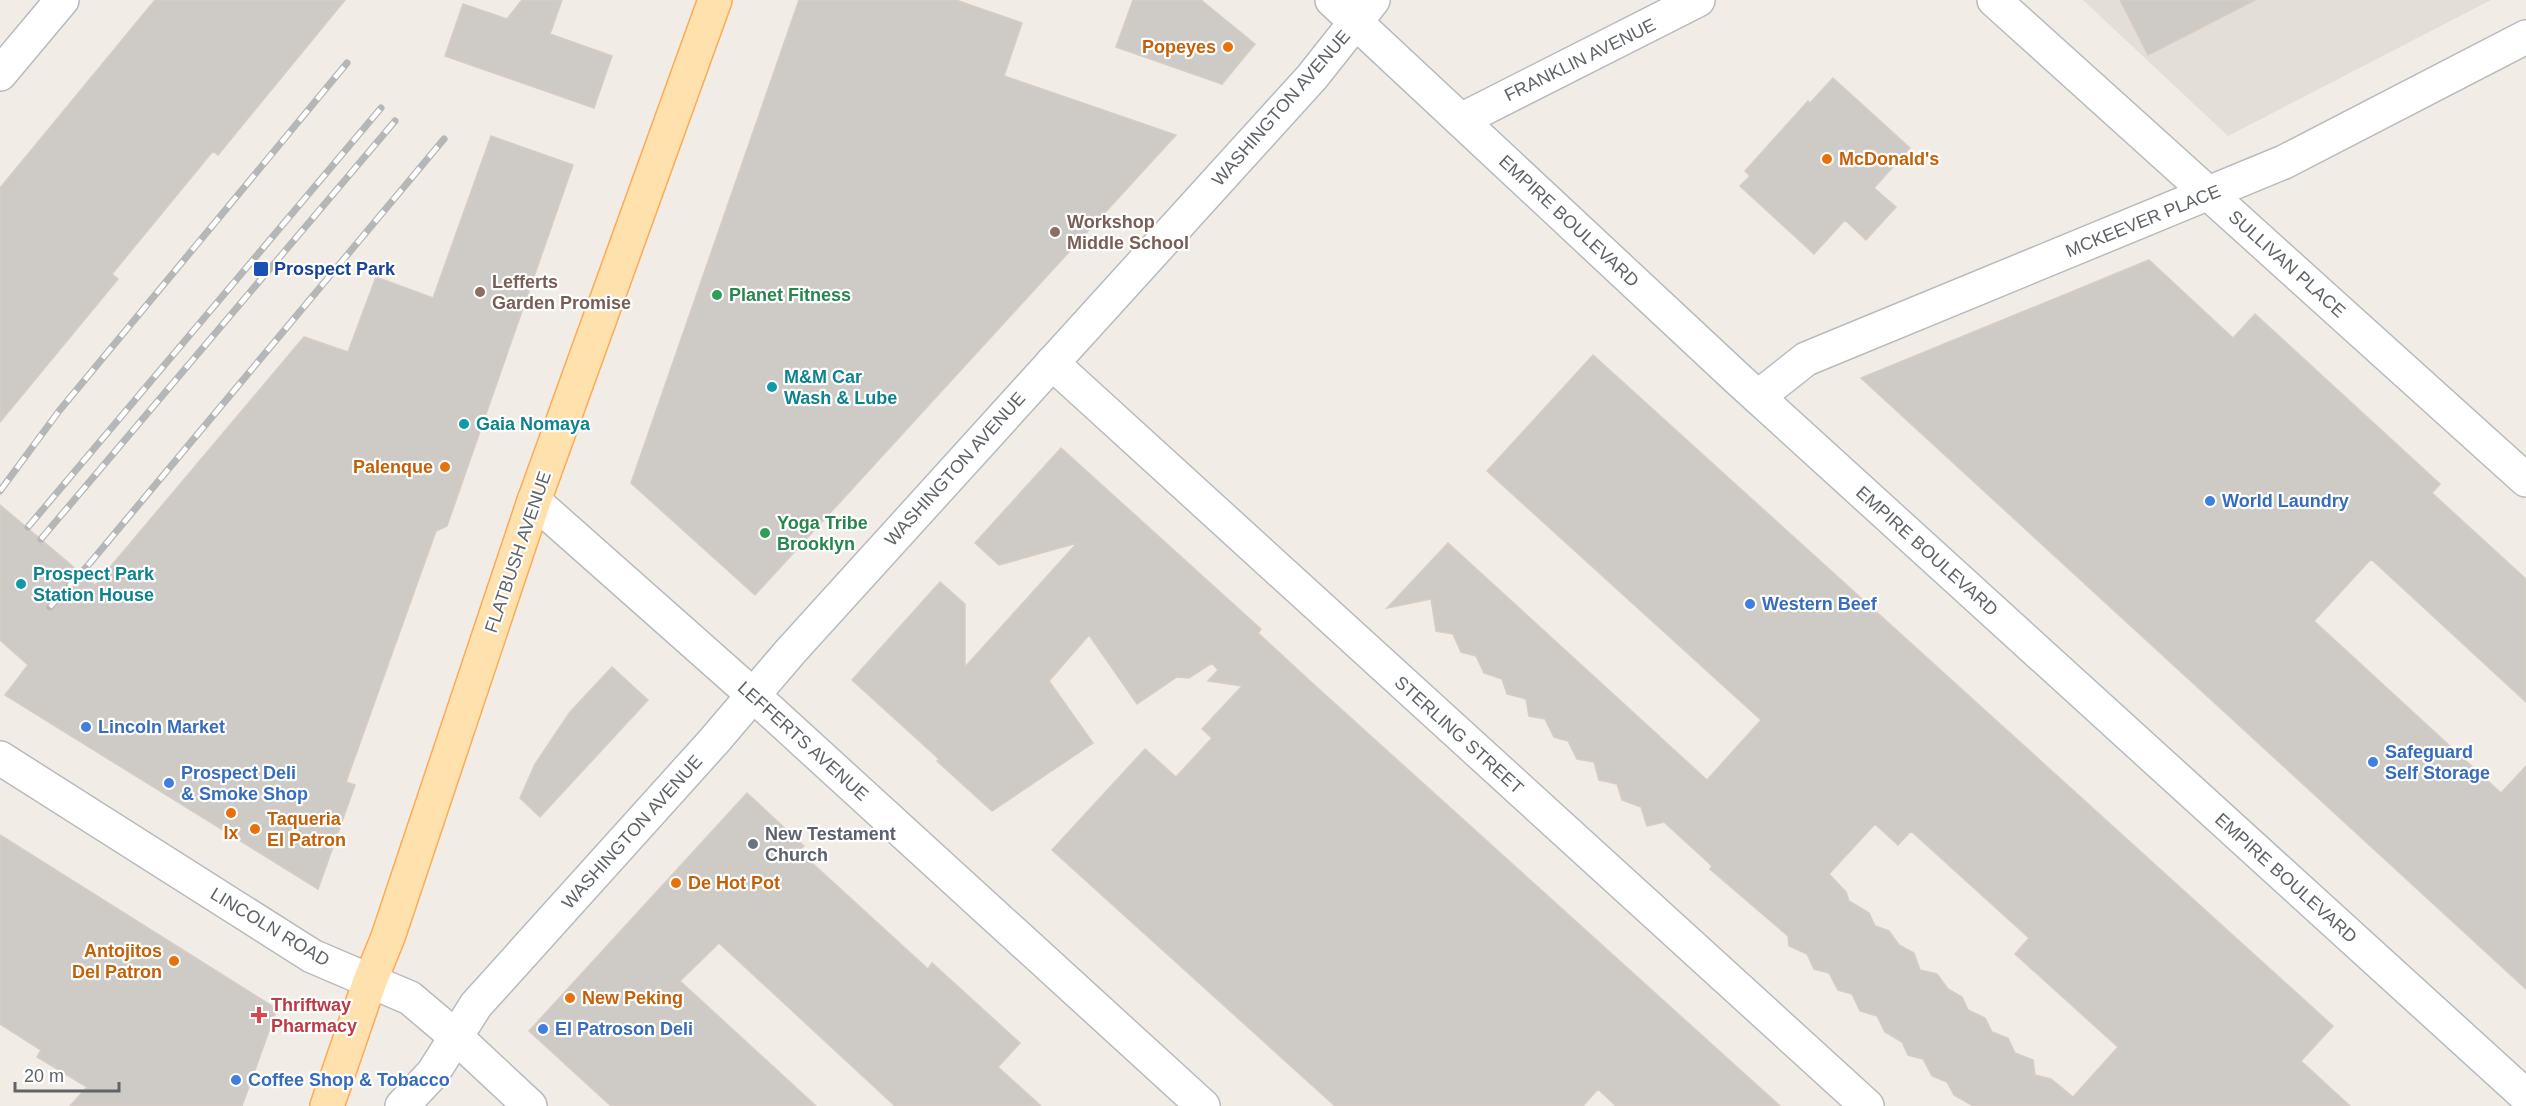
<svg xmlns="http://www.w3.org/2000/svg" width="2526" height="1106" viewBox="0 0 2526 1106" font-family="Arial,sans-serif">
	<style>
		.education { fill: #e3ded7 }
		.building { fill: #cecac5; stroke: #d7cdc4; stroke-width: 1.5; fill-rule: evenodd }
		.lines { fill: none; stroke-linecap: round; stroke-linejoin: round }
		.minor-casing { stroke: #b7bbbe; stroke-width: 36 }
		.secondary-casing { stroke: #b5bbbf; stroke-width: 36 }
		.primary-casing { stroke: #fdaa53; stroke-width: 36 }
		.minor { stroke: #fff; stroke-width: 33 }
		.secondary { stroke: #fff; stroke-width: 33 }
		.primary { stroke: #ffe1ae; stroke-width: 33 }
		.rail-casing { stroke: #b5b6b7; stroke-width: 7 }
		.rail { stroke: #fff; stroke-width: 4.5; stroke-dasharray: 14; stroke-linecap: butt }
		.food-dot { fill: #e8710a; stroke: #fff; stroke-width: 2 }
		.education-dot { fill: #8d6e63; stroke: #fff; stroke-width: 2 }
		.transit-dot { fill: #1a4fb4; stroke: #fff; stroke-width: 2 }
		.leisure-dot { fill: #2e9e5b; stroke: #fff; stroke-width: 2 }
		.culture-dot { fill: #0f9aa8; stroke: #fff; stroke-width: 2 }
		.shop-dot { fill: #3f7fe0; stroke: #fff; stroke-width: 2 }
		.worship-dot { fill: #6b7280; stroke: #fff; stroke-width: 2 }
		.health-dot { fill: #e0444e; stroke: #fff; stroke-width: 2 }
		.labels { text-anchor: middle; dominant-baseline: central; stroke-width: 4.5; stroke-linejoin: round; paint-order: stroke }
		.food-label { font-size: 18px; font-weight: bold; fill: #c56008; stroke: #fff; text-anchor: start }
		.street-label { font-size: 18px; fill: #5e6468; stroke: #fff }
		.education-label { font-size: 18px; font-weight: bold; fill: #785e54; stroke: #fff; text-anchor: start }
		.transit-label { font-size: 18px; font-weight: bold; fill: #164399; stroke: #fff; text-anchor: start }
		.leisure-label { font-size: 18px; font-weight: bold; fill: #27864d; stroke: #fff; text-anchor: start }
		.culture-label { font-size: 18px; font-weight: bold; fill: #0d838f; stroke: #fff; text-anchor: start }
		.shop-label { font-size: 18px; font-weight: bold; fill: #366cbe; stroke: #fff; text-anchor: start }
		.worship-label { font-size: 18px; font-weight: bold; fill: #5b616d; stroke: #fff; text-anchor: start }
		.health-label { font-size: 18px; font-weight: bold; fill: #be3a42; stroke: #fff; text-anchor: start }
	</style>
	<rect width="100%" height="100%" fill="#f1ede6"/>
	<path class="education" d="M 2083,0 L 2491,0 L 2228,136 Z"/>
	<path class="building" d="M 155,0 L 345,0 L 218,155 L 213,151 L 112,274 L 118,279 L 0,422 L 0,188 Z
		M 522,0 L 562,0 L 550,34 L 612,56 L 594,108 L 445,56 L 463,4 L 507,19 Z
		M 799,0 L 956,0 L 1022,23 L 1004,76 L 1176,135 L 755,595 L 631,483 Z
		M 1133,0 L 1201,0 L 1255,44 L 1222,84 L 1116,47 Z
		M 2120,0 L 2255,0 L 2148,55 Z
		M 1833,78 L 1910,148 L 1874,188 L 1896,207 L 1866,240 L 1845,220 L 1814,254 L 1740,186 L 1750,176 L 1745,171 L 1808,101 L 1810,103 Z
		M 491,136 L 573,165 L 447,526 L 436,531 L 346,782 L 355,785 L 318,889 L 5,695 L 28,665 L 0,640 L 0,505 L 95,585 L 304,337 L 348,352 L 376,277 L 433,298 Z
		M 2149,260 L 2233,338 L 2255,314 L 2440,484 L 2432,493 L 2526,579 L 2526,702 L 2371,559 L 2314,621 L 2501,793 L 2526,766 L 2526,989 L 1861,378 Z
		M 1593,355 L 2333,1026 L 2301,1061 L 2350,1106 L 1973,1106 L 1954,1095 L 1947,1082 L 1932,1076 L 1923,1059 L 1908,1055 L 1902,1042 L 1885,1032 L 1877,1016 L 1860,1011 L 1852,994 L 1838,990 L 1829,973 L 1814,969 L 1807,954 L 1789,946 L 1788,936 L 1710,869 L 1712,866 L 1664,822 L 1647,826 L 1641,807 L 1622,800 L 1617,784 L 1599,780 L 1594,762 L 1577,759 L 1568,741 L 1554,737 L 1545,719 L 1529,716 L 1526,699 L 1507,694 L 1502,679 L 1484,673 L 1476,656 L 1461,652 L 1453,634 L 1436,631 L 1431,599 L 1387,608 L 1448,543 L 1707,780 L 1761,720 L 1487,471 ZM 1875,824 L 1898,845 L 1911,831 L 2029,938 L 2015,954 L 2118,1047 L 2073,1097 L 2051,1079 L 2035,1075 L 2033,1060 L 2015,1053 L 2008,1038 L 1992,1032 L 1985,1018 L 1968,1010 L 1962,997 L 1948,989 L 1937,974 L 1920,970 L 1914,953 L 1899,945 L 1889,931 L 1875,926 L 1869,913 L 1849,901 L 1846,892 L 1829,874 Z
		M 1061,448 L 1261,629 L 1258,633 L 1310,681 L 1780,1106 L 1616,1106 L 1598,1089 L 1583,1106 L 1335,1106 L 1052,850 L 1145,749 L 1176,777 L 1212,738 L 1202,729 L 1242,686 L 1208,681 L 1218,670 L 1212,663 L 1189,678 L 1177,677 L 1137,704 L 1089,635 L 1049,681 L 1093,743 L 992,811 L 937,761 L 939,759 L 852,680 L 940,582 L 965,604 L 965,667 L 1077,543 L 999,565 L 975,543 Z
		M 612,667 L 648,700 L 540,817 L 520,798 L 535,764 L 570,712 Z
		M 747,793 L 804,846 L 799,851 L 928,969 L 932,963 L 1020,1043 L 998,1067 L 1041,1106 L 895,1106 L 719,943 L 680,981 L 816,1106 L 611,1106 L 529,1031 Z
		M 0,835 L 277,1009 L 242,1106 L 70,1106 L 87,1087 L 37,1057 L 41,1050 L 0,1024 Z"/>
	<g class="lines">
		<defs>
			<path id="minor" d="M 1994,0 L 2526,480
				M 1461,120 L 1698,0
				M 1052,363 L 1867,1106
				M 1758,397 L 1806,359 L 2284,162 L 2526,37
				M 534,501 L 753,695 L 1203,1106
				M 0,758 L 312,956 L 410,998 L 456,1037 L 530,1106"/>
			<path id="secondary" d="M 1332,0 L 1738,379 L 2526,1096
				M 0,74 L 62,0
				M 402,1106 L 433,1073 L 476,1005 L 714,741 L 790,652 L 1312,77 L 1373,0"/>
			<path id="primary" d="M 327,1106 L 370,981 L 388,937 L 534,501 L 715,0"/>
		</defs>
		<use href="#minor" class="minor-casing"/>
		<use href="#secondary" class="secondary-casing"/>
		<use href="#primary" class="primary-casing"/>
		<use href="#minor" class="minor"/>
		<use href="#secondary" class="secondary"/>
		<use href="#primary" class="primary"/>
		<defs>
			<path id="rail" d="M 0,491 L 59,411 L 347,63
				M 28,527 L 381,108
				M 41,539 L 395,121
				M 50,607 L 90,563 L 444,139"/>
		</defs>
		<use href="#rail" class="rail-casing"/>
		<use href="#rail" class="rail"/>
	</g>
	<g class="food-dot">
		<circle cx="1228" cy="47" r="6"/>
		<circle cx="1827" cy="159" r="6"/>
		<circle cx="445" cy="467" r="6"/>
		<circle cx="231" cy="813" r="6"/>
		<circle cx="255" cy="829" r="6"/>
		<circle cx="676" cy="883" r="6"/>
		<circle cx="174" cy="961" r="6"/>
		<circle cx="570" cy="998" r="6"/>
	</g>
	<g class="education-dot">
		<circle cx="1055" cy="232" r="6"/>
		<circle cx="480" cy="292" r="6"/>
	</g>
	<rect class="transit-dot" x="253" y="261" width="16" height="16" rx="3"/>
	<g class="leisure-dot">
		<circle cx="717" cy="295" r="6"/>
		<circle cx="765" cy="533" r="6"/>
	</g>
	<g class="culture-dot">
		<circle cx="772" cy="387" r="6"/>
		<circle cx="464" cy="424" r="6"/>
		<circle cx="21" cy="584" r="6"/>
	</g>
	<g class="shop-dot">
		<circle cx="2210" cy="501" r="6"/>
		<circle cx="1750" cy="604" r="6"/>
		<circle cx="86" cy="727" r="6"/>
		<circle cx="2373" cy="762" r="6"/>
		<circle cx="169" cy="783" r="6"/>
		<circle cx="543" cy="1029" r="6"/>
		<circle cx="236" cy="1080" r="6"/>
	</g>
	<circle class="worship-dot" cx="753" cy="844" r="6"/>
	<path class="health-dot" d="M256 1006h6v6h6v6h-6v6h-6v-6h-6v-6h6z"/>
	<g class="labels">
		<g class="food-label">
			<text x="1216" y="47" text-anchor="end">Popeyes</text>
			<text x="1839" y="159">McDonald's</text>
			<text x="433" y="467" text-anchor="end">Palenque</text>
			<text x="267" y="819">Taqueria<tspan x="267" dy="21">El Patron</tspan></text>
			<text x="231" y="833" text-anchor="middle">Ix</text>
			<text x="688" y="883">De Hot Pot</text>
			<text x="162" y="951" text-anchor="end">Antojitos<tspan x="162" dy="21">Del Patron</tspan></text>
			<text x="582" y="998">New Peking</text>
		</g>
		<g class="street-label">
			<text transform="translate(1580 60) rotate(-26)">FRANKLIN AVENUE</text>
			<text transform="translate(1281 108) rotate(-49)">WASHINGTON AVENUE</text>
			<text transform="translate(1569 221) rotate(43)">EMPIRE BOULEVARD</text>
			<text transform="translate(2143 221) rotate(-22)">MCKEEVER PLACE</text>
			<text transform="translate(2287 264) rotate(42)">SULLIVAN PLACE</text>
			<text transform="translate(955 469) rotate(-48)">WASHINGTON AVENUE</text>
			<text transform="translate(1927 551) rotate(42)">EMPIRE BOULEVARD</text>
			<text transform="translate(518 552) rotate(-71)">FLATBUSH AVENUE</text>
			<text transform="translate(1459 735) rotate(42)">STERLING STREET</text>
			<text transform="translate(803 741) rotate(42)">LEFFERTS AVENUE</text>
			<text transform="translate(632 832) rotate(-48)">WASHINGTON AVENUE</text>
			<text transform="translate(2286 878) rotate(42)">EMPIRE BOULEVARD</text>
			<text transform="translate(270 927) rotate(31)">LINCOLN ROAD</text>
		</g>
		<g class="education-label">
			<text x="1067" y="222">Workshop<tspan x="1067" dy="21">Middle School</tspan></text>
			<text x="492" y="282">Lefferts<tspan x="492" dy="21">Garden Promise</tspan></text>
		</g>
		<g class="transit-label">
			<text x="274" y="269">Prospect Park</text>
		</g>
		<g class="leisure-label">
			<text x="729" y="295">Planet Fitness</text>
			<text x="777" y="523">Yoga Tribe<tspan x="777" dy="21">Brooklyn</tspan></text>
		</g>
		<g class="culture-label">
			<text x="784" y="377">M&amp;M Car<tspan x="784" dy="21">Wash &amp; Lube</tspan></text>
			<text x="476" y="424">Gaia Nomaya</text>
			<text x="33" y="574">Prospect Park<tspan x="33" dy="21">Station House</tspan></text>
		</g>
		<g class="shop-label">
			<text x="2222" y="501">World Laundry</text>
			<text x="1762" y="604">Western Beef</text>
			<text x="98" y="727">Lincoln Market</text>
			<text x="2385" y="752">Safeguard<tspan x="2385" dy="21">Self Storage</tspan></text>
			<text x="181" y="773">Prospect Deli<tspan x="181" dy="21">&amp; Smoke Shop</tspan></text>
			<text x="555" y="1029">El Patroson Deli</text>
			<text x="248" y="1080">Coffee Shop &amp; Tobacco</text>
		</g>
		<g class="worship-label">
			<text x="765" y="834">New Testament<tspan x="765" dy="21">Church</tspan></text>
		</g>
		<g class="health-label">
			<text x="271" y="1005">Thriftway<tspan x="271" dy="21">Pharmacy</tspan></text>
		</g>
	</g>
	<path d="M15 1082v9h104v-9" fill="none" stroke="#5e6468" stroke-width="3"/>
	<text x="24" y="1082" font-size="18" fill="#5e6468" stroke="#ffffff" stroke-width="4.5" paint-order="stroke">20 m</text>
</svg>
